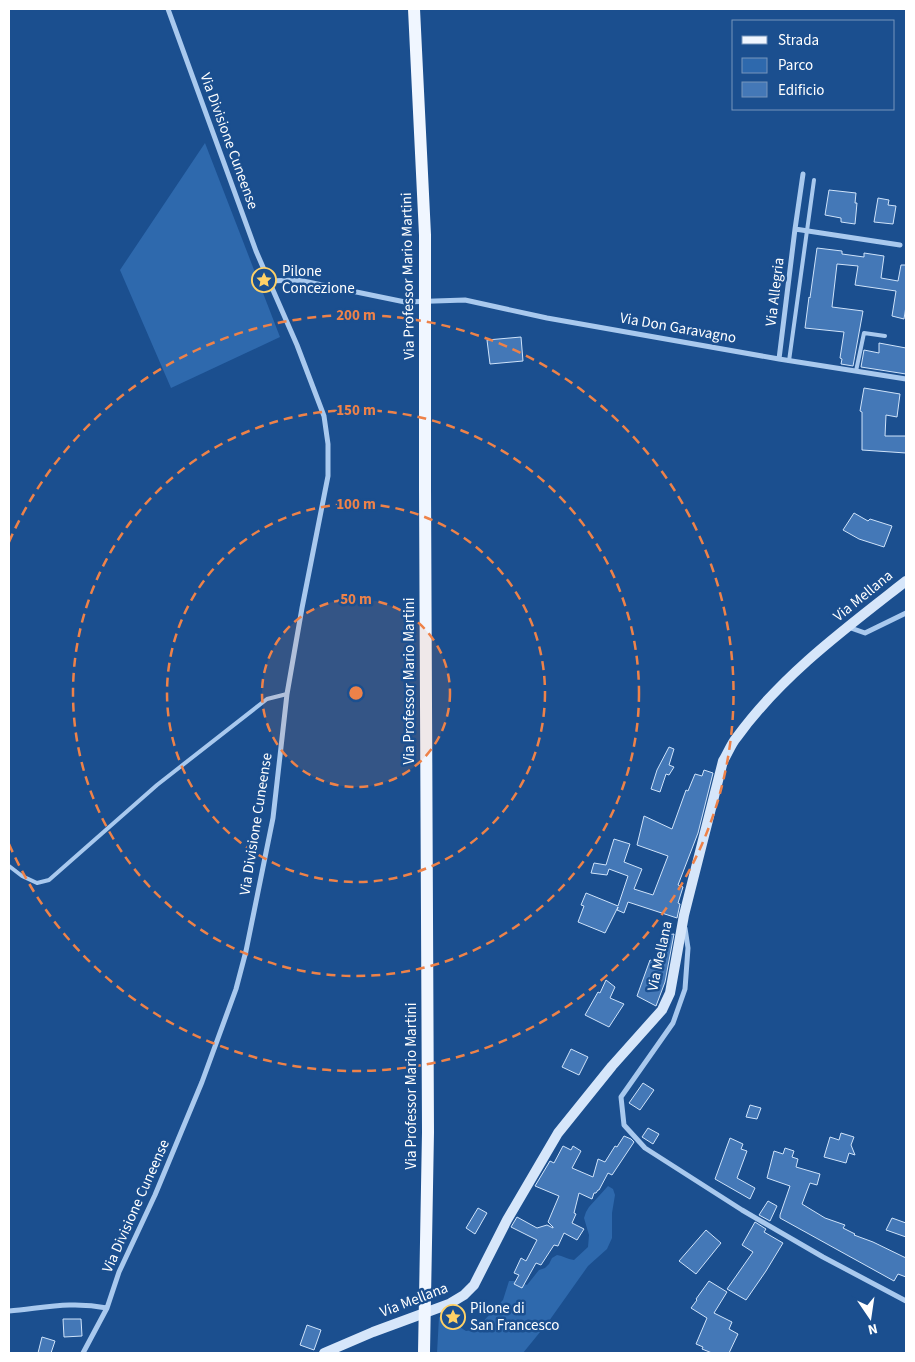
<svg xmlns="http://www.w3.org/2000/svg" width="915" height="1362" viewBox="0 0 915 1362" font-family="'Source Sans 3',sans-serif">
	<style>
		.green { fill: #2e69ad }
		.building { fill: #4478b7; stroke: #cfe3fa }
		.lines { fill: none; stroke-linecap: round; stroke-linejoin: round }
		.lane { stroke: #a9c9ee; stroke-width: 4 }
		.street { stroke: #a9c9ee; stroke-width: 5 }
		.secondary { stroke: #d6e6fa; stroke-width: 10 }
		.primary { stroke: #f0f6ff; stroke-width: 12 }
		.ring { fill: none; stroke: #ee8249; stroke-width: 2.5; stroke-dasharray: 9 6 }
		.labels { text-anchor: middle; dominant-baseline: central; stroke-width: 5; stroke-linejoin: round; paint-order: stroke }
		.street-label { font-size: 15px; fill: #fff; stroke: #1b4f8f }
		.poi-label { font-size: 15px; fill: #fff; stroke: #1b4f8f; text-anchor: start }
		.centre { fill: #ee8249; stroke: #1b4f8f; stroke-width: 2.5 }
		.ring-label { font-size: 15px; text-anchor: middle; font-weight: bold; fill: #ee8249; stroke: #1b4f8f; stroke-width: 5; stroke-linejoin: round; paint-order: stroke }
	</style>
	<rect width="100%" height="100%" fill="#1b4f8f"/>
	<path class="green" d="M 205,143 L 280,337 L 171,388 L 120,270 Z
		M 608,1186 L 613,1189 L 615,1195 L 612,1213 L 612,1238 L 607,1249 L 588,1266 L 549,1321 L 523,1353 L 437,1353 L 439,1317 L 450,1321 L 466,1331 L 472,1330 L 478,1327 L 503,1300 L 509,1281 L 515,1281 L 527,1285 L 539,1270 L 545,1268 L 549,1264 L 552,1258 L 557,1255 C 563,1256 567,1259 574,1260 L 588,1247 L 589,1235 L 584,1218 L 586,1212 L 589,1207 Z"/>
	<path class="building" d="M 829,190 L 856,193 L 855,203 L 857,203 L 855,224 L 841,222 L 841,218 L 825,215 Z
		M 878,198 L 889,200 L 888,205 L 896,206 L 893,224 L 874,222 Z
		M 817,248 L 842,251 L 842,254 L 864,257 L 864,253 L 884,256 L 881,278 L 898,281 L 901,265 L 906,265 L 906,306 L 904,319 L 892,316 L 896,291 L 855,285 L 858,266 L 837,264 L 832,307 L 863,311 L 853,366 L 841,364 L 842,359 L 840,358 L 844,332 L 805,328 L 809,297 L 810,298 Z
		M 521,337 L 523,361 L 490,364 L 487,340 Z
		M 879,343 L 906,348 L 906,374 L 861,367 L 864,350 L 879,353 Z
		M 864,388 L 900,394 L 897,417 L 886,415 L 885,436 L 906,436 L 906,453 L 862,450 L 862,412 L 860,411 Z
		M 854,513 L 868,521 L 870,519 L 892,526 L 884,547 L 859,539 L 843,530 Z
		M 669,747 L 674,749 L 669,765 L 674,767 L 669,775 L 666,774 L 660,792 L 651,789 L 657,770 Z
		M 704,770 L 713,773 L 698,833 L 678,885 L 683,887 L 678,903 L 680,904 L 677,918 L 628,902 L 624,913 L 617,910 L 618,907 L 605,933 L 578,922 L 584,906 L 581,905 L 586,893 L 618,906 L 628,876 L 609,869 L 607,875 L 591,873 L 594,863 L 606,865 L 614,839 L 630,844 L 624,862 L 642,869 L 634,889 L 653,895 L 668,856 L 637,845 L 644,816 L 672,829 L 686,790 L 688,791 L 695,774 L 702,776 Z
		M 674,934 L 665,982 L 656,1006 L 637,996 L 650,960 L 658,963 L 666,935 Z
		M 606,980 L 615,987 L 610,998 L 624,1004 L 609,1027 L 585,1015 L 598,992 L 600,993 Z
		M 571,1049 L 588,1057 L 579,1075 L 562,1067 Z
		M 643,1083 L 654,1090 L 640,1110 L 629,1103 Z
		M 750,1105 L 761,1108 L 757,1119 L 746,1117 Z
		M 648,1128 L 659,1134 L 653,1144 L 642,1137 Z
		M 841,1133 L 854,1137 L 851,1145 L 855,1155 L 849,1153 L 846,1163 L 824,1157 L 830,1137 L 839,1140 Z
		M 624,1136 L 631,1139 L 634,1142 L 612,1175 L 608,1173 L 599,1190 L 598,1190 L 596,1193 L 594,1193 L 592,1199 L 579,1193 L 574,1213 L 576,1214 L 572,1223 L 584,1229 L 577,1240 L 564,1233 L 558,1246 L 554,1245 L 541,1265 L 536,1263 L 522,1288 L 514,1284 L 519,1275 L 514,1273 L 521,1258 L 526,1261 L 537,1240 L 511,1227 L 517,1217 L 537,1228 L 547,1225 L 553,1228 L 553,1227 L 548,1222 L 559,1196 L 535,1186 L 550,1161 L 554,1163 L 563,1146 L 571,1150 L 573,1146 L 581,1151 L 572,1168 L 593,1177 L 598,1159 L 605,1162 L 615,1146 L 617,1147 Z
		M 730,1138 L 743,1144 L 741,1149 L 747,1151 L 737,1178 L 755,1188 L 750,1199 L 715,1179 Z
		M 785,1148 L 794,1151 L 792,1157 L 798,1159 L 796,1167 L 820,1174 L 817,1185 L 810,1183 L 802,1204 L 825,1218 L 845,1225 L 843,1228 L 855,1234 L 854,1235 L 873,1242 L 906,1258 L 906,1277 L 898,1274 L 894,1281 L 780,1218 L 780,1215 L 790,1186 L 767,1178 L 774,1151 L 783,1154 Z
		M 768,1201 L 777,1206 L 770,1221 L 759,1215 Z
		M 478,1208 L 487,1213 L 475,1234 L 466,1228 Z
		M 892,1218 L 906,1223 L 906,1237 L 886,1230 Z
		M 755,1222 L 766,1229 L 764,1232 L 783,1243 L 766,1271 L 746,1300 L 727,1289 L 753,1252 L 742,1245 Z
		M 706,1230 L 721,1243 L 696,1274 L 679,1261 Z
		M 709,1281 L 727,1292 L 714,1313 L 732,1322 L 729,1329 L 738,1334 L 729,1353 L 712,1353 L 702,1349 L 703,1347 L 696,1344 L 707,1318 L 691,1308 L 697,1300 L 696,1299 Z
		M 63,1319 L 81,1319 L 82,1336 L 64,1337 Z
		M 307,1325 L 321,1330 L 314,1350 L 300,1345 Z
		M 42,1337 L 55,1341 L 51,1353 L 38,1353 Z"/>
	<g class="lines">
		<path class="lane" d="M 789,361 L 814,180
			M 856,371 L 864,333 L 885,336
			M 9,866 L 22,876 L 37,883 L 49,880 L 157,785 L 267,699 L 287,694"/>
		<path class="street" d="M 168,9 L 256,251 L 269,281 L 298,280 L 405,302 L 465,300 L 547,318 L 779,359 L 906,379
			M 795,229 L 803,174
			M 779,359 L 795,229 L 900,245
			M 848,627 L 865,633 L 906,613
			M 685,928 L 688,948 L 685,989 L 673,1023 L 621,1097 L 624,1125 L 645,1148 L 742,1210 L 823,1257 L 906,1301
			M 9,1311 C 44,1308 71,1301 107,1308
			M 83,1353 L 107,1308 L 119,1272 L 155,1195 L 202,1082 L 236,989 L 246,951 L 273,818 L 287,694 L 302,608 L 328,476 L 328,444 L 324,416 L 297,345 L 269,281"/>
		<path class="secondary" d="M 324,1353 L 373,1332 L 449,1304 L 464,1295 L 474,1285 L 507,1220 L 558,1133 L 612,1066 L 662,1010 L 670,993 L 684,915 L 723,761 C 728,753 731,744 737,737 C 782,675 846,628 906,581"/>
		<path class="primary" d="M 414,9 L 425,235 L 425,489 L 428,1132 L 424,1353"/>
	</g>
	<circle cx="356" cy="693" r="94" fill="#ee8249" fill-opacity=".12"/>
	<g class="ring">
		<circle cx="356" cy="693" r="94"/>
		<circle cx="356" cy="693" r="189"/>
		<circle cx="356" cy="693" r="283"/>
		<path d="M9 542A378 378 0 1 1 9 844"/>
	</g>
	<defs>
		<symbol id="sight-ring" viewBox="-11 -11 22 22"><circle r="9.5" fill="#1b4f8f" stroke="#ffd166" stroke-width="1.5"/><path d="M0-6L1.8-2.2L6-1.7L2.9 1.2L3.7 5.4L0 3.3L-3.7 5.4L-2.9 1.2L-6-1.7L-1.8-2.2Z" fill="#ffd166"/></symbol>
	</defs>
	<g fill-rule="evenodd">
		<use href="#sight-ring" x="250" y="266" width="28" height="28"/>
		<use href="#sight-ring" x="439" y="1303" width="28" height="28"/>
	</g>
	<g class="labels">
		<g class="street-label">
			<text transform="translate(229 141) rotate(70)">Via Divisione Cuneense</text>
			<text transform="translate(408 276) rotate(-91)">Via Professor Mario Martini</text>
			<text transform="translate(775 292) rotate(-83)">Via Allegria</text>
			<text transform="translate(678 328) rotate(10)">Via Don Garavagno</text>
			<text transform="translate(863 596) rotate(-39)">Via Mellana</text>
			<text transform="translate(409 681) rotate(-90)">Via Professor Mario Martini</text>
			<text transform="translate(256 824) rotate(-81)">Via Divisione Cuneense</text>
			<text transform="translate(660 956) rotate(-78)">Via Mellana</text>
			<text transform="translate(411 1086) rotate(-90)">Via Professor Mario Martini</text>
			<text transform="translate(136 1206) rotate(-66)">Via Divisione Cuneense</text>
			<text transform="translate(414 1300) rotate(-21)">Via Mellana</text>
		</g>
		<g class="poi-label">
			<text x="282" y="271">Pilone<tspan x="282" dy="17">Concezione</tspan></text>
			<text x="470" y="1308">Pilone di<tspan x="470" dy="17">San Francesco</tspan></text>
		</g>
	</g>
	<circle cx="356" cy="693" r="8" class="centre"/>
	<g class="ring-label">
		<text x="356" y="320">200 m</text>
		<text x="356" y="415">150 m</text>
		<text x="356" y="509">100 m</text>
		<text x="356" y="604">50 m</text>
	</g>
	<rect width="915" height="1362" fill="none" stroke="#ffffff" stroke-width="20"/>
	<rect x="732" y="20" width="162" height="90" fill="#1b4f8f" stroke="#7695bc"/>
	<rect x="742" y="36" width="25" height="8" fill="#f0f6ff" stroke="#7695bc"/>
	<text x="778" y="45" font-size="15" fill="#ffffff">Strada</text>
	<rect x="742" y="58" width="25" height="15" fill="#2e69ad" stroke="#7695bc"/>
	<text x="778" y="70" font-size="15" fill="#ffffff">Parco</text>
	<rect x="742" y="82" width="25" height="15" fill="#4478b7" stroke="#7695bc"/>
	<text x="778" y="95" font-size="15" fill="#ffffff">Edificio</text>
	<g transform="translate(870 1317) rotate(167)" stroke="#1b4f8f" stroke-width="4" paint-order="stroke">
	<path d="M0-4L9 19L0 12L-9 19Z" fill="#ffffff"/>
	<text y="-8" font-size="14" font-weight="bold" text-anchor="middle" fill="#ffffff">N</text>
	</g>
</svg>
